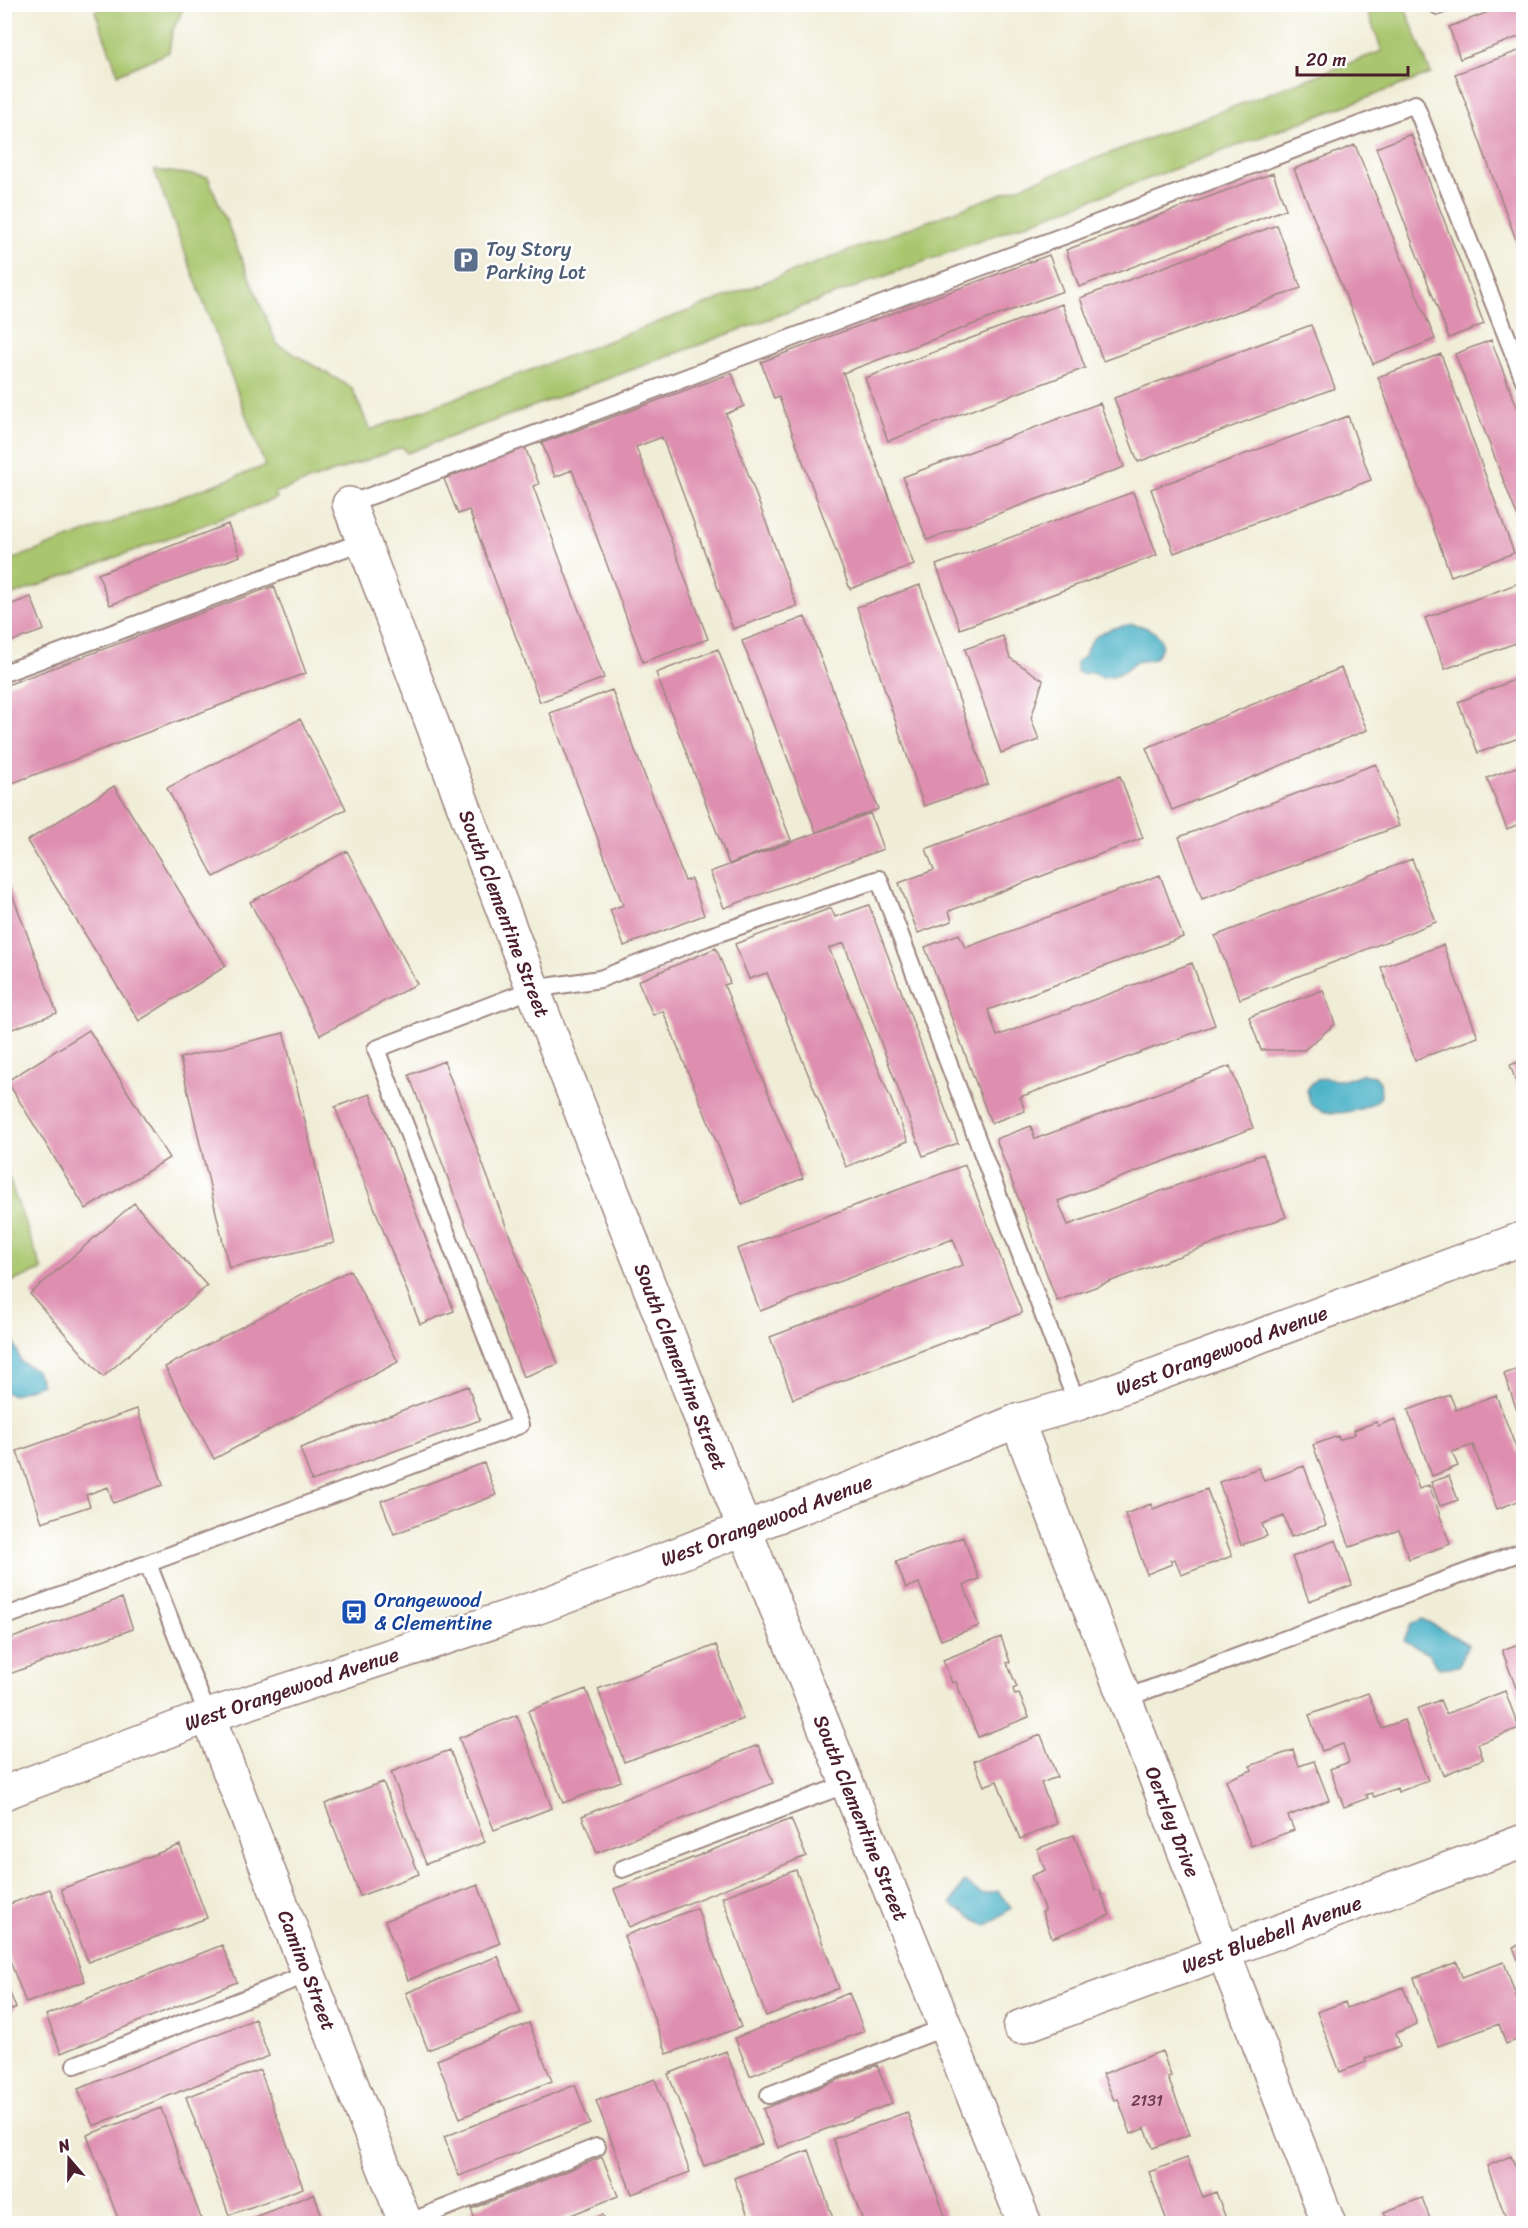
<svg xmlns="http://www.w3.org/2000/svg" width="1528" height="2228" viewBox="0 0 1528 2228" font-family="Sriracha,sans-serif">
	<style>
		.green { fill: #a9c66e; stroke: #7a724c; stroke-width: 1.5 }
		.water { fill: #47b0c6; stroke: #486878; stroke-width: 1.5 }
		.building { fill: #de8eaf }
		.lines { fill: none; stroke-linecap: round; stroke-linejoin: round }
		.service-casing { stroke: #9d8681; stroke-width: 20 }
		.minor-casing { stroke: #9d8681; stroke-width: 36 }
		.secondary-casing { stroke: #9d8681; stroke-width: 36 }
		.service { stroke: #fff; stroke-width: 16 }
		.minor { stroke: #fff; stroke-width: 33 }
		.secondary { stroke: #fff; stroke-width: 33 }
		.labels { text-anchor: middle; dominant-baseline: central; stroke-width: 5; stroke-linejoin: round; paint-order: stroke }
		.number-label { font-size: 16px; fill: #6f3b4c }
		.service-label { font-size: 20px; fill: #4e5e75; stroke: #fff; text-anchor: start }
		.street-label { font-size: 20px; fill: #4a1f2b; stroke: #fff }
		.transit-label { font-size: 20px; fill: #164399; stroke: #fff; text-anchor: start }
	</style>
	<rect width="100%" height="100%" fill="#fff"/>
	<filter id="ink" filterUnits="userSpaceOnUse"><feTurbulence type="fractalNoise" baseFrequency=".0167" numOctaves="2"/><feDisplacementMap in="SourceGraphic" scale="12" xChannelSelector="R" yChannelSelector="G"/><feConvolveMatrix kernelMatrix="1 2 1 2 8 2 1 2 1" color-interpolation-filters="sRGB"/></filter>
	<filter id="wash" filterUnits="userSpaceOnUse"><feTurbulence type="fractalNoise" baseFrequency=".008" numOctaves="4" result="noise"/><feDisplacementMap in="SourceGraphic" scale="24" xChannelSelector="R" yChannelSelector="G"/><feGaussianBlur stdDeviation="1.35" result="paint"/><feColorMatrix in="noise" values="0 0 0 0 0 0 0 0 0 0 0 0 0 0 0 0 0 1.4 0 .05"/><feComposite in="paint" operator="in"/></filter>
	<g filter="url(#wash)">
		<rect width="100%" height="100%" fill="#f0edd7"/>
		<path class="green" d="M 111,4 L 185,5 L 172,32 L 169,52 L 118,74 L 95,11 Z
			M 1365,5 L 1404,5 L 1431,74 L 407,453 L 403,447 L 275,493 L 277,498 L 5,598 L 5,562 L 265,466 L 154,170 L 208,177 L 277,344 L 352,388 L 370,430 L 1382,51 Z
			M 5,1168 L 42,1270 L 5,1284 L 4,1284 Z"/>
		<path class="water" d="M 1133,624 C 1152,627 1173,639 1154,659 L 1136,662 L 1125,671 L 1113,676 L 1101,677 L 1091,672 L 1084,674 L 1077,672 L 1076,662 L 1085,656 C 1089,632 1113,627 1133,624 Z
			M 1361,1074 L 1375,1076 L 1380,1082 L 1381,1096 C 1372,1110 1338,1116 1322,1111 C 1317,1109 1313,1106 1310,1103 L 1307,1090 C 1319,1071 1325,1081 1342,1080 C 1348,1080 1355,1076 1361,1074 Z
			M 5,1329 L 10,1331 L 21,1362 L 36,1370 L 42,1384 L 13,1395 L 5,1392 Z
			M 1423,1619 L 1468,1644 L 1459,1666 L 1439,1668 L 1428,1654 L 1404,1641 L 1411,1624 Z
			M 964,1882 L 982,1894 L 998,1891 L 1011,1908 L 986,1926 L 951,1904 Z"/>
		<g id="blocks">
			<path class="building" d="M 1509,4 L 1524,4 L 1524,35 L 1460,59 L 1449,27 Z
				M 1524,49 L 1524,259 L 1523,259 L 1455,74 Z
				M 1411,134 L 1484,324 L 1449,338 L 1376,148 Z
				M 1355,145 L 1435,339 L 1373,364 L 1294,169 Z
				M 1273,173 L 1286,209 L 1079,287 L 1066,250 Z
				M 1277,225 L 1301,288 L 1103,361 L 1080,298 Z
				M 1049,255 L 1063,291 L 843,373 L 914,565 L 850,589 L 779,397 L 774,399 L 761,362 Z
				M 1062,304 L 1085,368 L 888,441 L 865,378 Z
				M 1311,325 L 1335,388 L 1138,462 L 1114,398 Z
				M 1491,340 L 1524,425 L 1523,531 L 1455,354 Z
				M 1441,354 L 1514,553 L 1451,576 L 1378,377 Z
				M 732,373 L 744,406 L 726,414 L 797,606 L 733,629 L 662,437 L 636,447 L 708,639 L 643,662 L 572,470 L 555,477 L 542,443 Z
				M 1100,403 L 1124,467 L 927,540 L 903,477 Z
				M 1348,416 L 1371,480 L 1174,553 L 1151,489 Z
				M 525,447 L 539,484 L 533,486 L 604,678 L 540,702 L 469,510 L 458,514 L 444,479 Z
				M 1133,492 L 1157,555 L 960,629 L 936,565 Z
				M 228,524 L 240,556 L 110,605 L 98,574 Z
				M 1524,581 L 1524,640 L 1445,669 L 1425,618 Z
				M 920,585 L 988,784 L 924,806 L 857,607 Z
				M 274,586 L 306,673 L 7,785 L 4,777 L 4,686 Z
				M 31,597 L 44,630 L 4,644 L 4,607 Z
				M 805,617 L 878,809 L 816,832 L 742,641 Z
				M 1003,636 L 1010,658 L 1043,680 L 1031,718 L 1039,740 L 1001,753 L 965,649 Z
				M 718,649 L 791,840 L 729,864 L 656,673 Z
				M 1341,668 L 1367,730 L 1172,810 L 1146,748 Z
				M 1524,676 L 1524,736 L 1478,753 L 1458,702 Z
				M 612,690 L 685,881 L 691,879 L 704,915 L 624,946 L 610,910 L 623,905 L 550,713 Z
				M 300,719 L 346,809 L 214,877 L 167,788 Z
				M 1376,764 L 1399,826 L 1202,899 L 1179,837 Z
				M 1524,764 L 1524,822 L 1507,829 L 1487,778 Z
				M 1120,776 L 1143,838 L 949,911 L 952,921 L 918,933 L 899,883 L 934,870 L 926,849 Z
				M 114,786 L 226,966 L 139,1021 L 27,841 Z
				M 870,813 L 883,849 L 724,908 L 710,872 Z
				M 347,851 L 417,984 L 320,1035 L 250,902 Z
				M 1412,859 L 1436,922 L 1240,999 L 1215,936 Z
				M 4,873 L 57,1013 L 4,1032 Z
				M 1160,875 L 1183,937 L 988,1010 L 997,1036 L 1192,963 L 1215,1025 L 1020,1097 L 1025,1111 L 991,1123 L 925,947 L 959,934 L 965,948 Z
				M 869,905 L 958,1143 L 923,1156 L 844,943 L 829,948 L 908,1141 L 846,1167 L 767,973 L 749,979 L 735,944 L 831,908 L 835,917 Z
				M 1443,945 L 1478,1037 L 1415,1060 L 1381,967 Z
				M 716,948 L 730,983 L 724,985 L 803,1178 L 742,1204 L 663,1011 L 653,1015 L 638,981 Z
				M 1323,990 L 1335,1024 L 1304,1050 L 1261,1050 L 1249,1017 Z
				M 89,1030 L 169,1158 L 86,1209 L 7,1081 Z
				M 284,1033 L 334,1243 L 229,1268 L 180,1058 Z
				M 1524,1060 L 1524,1100 L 1523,1100 L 1510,1065 Z
				M 444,1061 L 558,1364 L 523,1377 L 409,1075 Z
				M 1230,1066 L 1253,1128 L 1058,1201 L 1068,1225 L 1263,1154 L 1286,1217 L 1057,1301 L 996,1139 L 1031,1126 L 1035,1139 Z
				M 370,1094 L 454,1311 L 420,1324 L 335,1107 Z
				M 965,1165 L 1022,1313 L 793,1399 L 770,1337 L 963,1265 L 953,1239 L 760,1311 L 737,1249 Z
				M 134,1203 L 207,1286 L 103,1377 L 30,1294 Z
				M 350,1270 L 398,1362 L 214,1459 L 165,1367 Z
				M 1524,1367 L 1524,1427 L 1523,1427 L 1504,1374 Z
				M 468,1386 L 480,1420 L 312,1481 L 300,1448 Z
				M 1450,1395 L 1456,1410 L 1496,1395 L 1524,1469 L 1524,1499 L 1497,1509 L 1473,1445 L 1452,1452 L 1458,1466 L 1432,1476 L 1408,1410 Z
				M 137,1409 L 163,1485 L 113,1503 L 108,1487 L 86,1495 L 90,1506 L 42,1522 L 17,1451 Z
				M 1395,1419 L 1419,1489 L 1429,1485 L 1450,1544 L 1409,1559 L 1399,1530 L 1350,1547 L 1313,1445 L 1338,1436 L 1339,1440 L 1355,1434 L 1354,1430 L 1376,1422 L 1378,1426 Z
				M 484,1463 L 496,1495 L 394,1534 L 381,1501 Z
				M 1304,1466 L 1326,1525 L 1291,1537 L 1284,1516 L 1262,1524 L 1267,1536 L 1241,1545 L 1219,1482 L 1259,1468 L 1264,1481 Z
				M 1449,1476 L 1458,1500 L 1440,1506 L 1431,1482 Z
				M 1207,1489 L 1232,1556 L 1181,1575 L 1175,1559 L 1170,1560 L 1172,1564 L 1147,1574 L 1125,1514 L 1151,1504 L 1153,1509 Z
				M 963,1537 L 979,1579 L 964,1585 L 979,1626 L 941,1640 L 919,1583 L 906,1588 L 896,1562 Z
				M 1336,1540 L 1352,1585 L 1309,1601 L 1292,1557 Z
				M 122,1598 L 133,1629 L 4,1676 L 4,1641 Z
				M 1001,1637 L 1010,1662 L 1007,1663 L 1017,1687 L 1013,1689 L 1015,1695 L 1019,1694 L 1029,1717 L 978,1737 L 956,1682 L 952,1683 L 943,1660 Z
				M 1524,1642 L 1524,1707 L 1523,1707 L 1502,1650 Z
				M 716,1645 L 743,1719 L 624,1762 L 598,1689 Z
				M 586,1689 L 621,1781 L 563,1803 L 528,1711 Z
				M 1505,1691 L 1519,1728 L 1478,1744 L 1483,1759 L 1443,1775 L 1417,1709 L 1440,1700 L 1446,1714 Z
				M 1368,1693 L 1382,1728 L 1404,1720 L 1428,1781 L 1398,1792 L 1397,1788 L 1374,1797 L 1372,1793 L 1366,1795 L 1368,1798 L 1344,1807 L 1330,1769 L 1349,1762 L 1343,1744 L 1322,1751 L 1309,1715 Z
				M 517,1715 L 552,1808 L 494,1830 L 459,1738 Z
				M 1041,1735 L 1057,1777 L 1041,1783 L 1057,1824 L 1020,1839 L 997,1781 L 984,1786 L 974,1761 Z
				M 758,1745 L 773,1783 L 597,1853 L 582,1816 Z
				M 450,1750 L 485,1842 L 426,1864 L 391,1772 Z
				M 1293,1750 L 1299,1766 L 1314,1761 L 1329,1800 L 1288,1816 L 1294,1830 L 1251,1846 L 1226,1780 L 1252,1770 L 1250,1766 Z
				M 383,1782 L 419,1874 L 360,1896 L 325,1804 Z
				M 791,1819 L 806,1856 L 629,1927 L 614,1889 Z
				M 1074,1835 L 1096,1891 L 1100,1890 L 1110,1915 L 1052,1938 L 1042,1912 L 1045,1911 L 1031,1876 L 1045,1870 L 1037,1849 Z
				M 180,1845 L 207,1918 L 88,1962 L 61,1889 Z
				M 796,1870 L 839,1988 L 766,2016 L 722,1897 Z
				M 478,1885 L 500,1943 L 408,1980 L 385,1921 Z
				M 50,1889 L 85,1981 L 26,2003 L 4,1945 L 4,1906 Z
				M 697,1908 L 741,2027 L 667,2054 L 624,1936 Z
				M 1524,1943 L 1524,1973 L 1523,1973 L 1513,1947 Z
				M 222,1945 L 237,1982 L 61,2053 L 46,2015 Z
				M 498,1956 L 521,2013 L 428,2050 L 406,1993 Z
				M 1457,1962 L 1462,1977 L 1504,1962 L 1524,2018 L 1524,2037 L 1506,2044 L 1499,2024 L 1438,2046 L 1414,1978 Z
				M 4,1978 L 16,2008 L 4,2013 Z
				M 1403,1987 L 1417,2024 L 1396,2033 L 1400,2046 L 1365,2059 L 1366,2062 L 1340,2072 L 1317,2012 L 1345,2002 L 1347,2008 Z
				M 849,1993 L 864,2031 L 750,2076 L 735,2038 Z
				M 255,2019 L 269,2056 L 93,2126 L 78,2089 Z
				M 529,2023 L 552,2081 L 460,2118 L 437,2060 Z
				M 726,2051 L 762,2144 L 704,2166 L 668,2074 Z
				M 1162,2051 L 1171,2076 L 1168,2078 L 1190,2134 L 1153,2148 L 1145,2128 L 1131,2134 L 1118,2099 L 1114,2100 L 1103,2074 Z
				M 877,2065 L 892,2103 L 778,2148 L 763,2109 Z
				M 260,2070 L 303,2188 L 229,2215 L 186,2097 Z
				M 655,2079 L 690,2172 L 632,2194 L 596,2101 Z
				M 575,2085 L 590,2124 L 459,2176 L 444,2137 Z
				M 161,2108 L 203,2224 L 120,2224 L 87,2135 Z
				M 907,2112 L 948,2224 L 864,2224 L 833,2139 Z
				M 809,2150 L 835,2224 L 751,2224 L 734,2178 Z
				M 1511,2156 L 1524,2187 L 1524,2224 L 1508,2224 L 1487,2166 Z
				M 602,2157 L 618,2196 L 549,2224 L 477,2224 L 471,2209 Z
				M 1187,2158 L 1203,2197 L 1216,2192 L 1228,2224 L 1168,2224 L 1149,2172 Z
				M 314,2194 L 325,2224 L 240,2224 L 239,2223 Z
				M 1422,2198 L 1432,2224 L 1388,2224 L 1384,2212 Z
				M 603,2215 L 607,2224 L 582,2224 L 582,2223 Z"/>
		</g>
	</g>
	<g filter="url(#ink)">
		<use href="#blocks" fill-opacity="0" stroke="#9d8681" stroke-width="1.5"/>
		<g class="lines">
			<defs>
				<path id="service" d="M 1437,4 L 1438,6 L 1443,4
					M 349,504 L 1415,104 L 1524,380
					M 4,673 L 364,541
					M 148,1564 L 208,1716
					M 4,1617 L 520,1425 L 376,1049 L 533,989 L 600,979 L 707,937 L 879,879 L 1077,1404
					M 1126,1698 L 1524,1551
					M 622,1869 L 847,1784
					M 75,2065 L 308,1974
					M 769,2095 L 946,2027
					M 405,2224 L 597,2147"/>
				<g id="minor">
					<path id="s1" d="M 349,504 L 533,989 L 744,1528 L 1025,2224"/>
					<path id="s2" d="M 1017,1421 L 1329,2224"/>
					<path id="s3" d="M 208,1716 L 406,2224"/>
					<path id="s4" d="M 1020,2027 L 1524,1841"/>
				</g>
				<g id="secondary">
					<path id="s5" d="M 4,1793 L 208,1716 L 541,1606 L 883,1476 L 1017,1421 L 1077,1404 L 1524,1238"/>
				</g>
			</defs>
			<use href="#service" class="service-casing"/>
			<use href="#minor" class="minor-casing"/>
			<use href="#secondary" class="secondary-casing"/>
			<use href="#service" class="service"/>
			<use href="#minor" class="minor"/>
			<use href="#secondary" class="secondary"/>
		</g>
	</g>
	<defs>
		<symbol id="parking-square" viewBox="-11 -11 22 22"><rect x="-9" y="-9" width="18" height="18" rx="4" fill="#5c6f8a" stroke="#fff"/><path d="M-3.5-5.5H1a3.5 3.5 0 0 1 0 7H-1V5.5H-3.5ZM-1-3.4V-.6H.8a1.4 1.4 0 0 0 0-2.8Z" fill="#fff"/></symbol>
		<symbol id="bus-square" viewBox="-11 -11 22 22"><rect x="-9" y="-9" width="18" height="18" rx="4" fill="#1a4fb4" stroke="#fff"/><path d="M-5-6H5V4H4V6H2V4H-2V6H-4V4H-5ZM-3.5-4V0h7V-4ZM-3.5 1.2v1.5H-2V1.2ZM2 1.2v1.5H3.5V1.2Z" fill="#fff"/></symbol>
	</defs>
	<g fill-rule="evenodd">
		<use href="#parking-square" x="451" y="245" width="30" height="30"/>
		<use href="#bus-square" x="339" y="1597" width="30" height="30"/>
	</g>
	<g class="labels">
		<g class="number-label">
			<text x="1147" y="2100">2131</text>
		</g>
		<g class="service-label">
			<text x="486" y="249">Toy Story<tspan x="486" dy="23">Parking Lot</tspan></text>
		</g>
		<g class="street-label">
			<text stroke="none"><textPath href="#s1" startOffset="438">South Clementine Street</textPath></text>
			<text stroke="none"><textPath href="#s5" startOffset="1296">West Orangewood Avenue</textPath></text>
			<text stroke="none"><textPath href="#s1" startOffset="924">South Clementine Street</textPath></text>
			<text stroke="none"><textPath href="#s5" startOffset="810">West Orangewood Avenue</textPath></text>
			<text stroke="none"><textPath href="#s5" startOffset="306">West Orangewood Avenue</textPath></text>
			<text stroke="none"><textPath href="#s1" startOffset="1410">South Clementine Street</textPath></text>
			<text stroke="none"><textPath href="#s2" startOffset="430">Oertley Drive</textPath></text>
			<text stroke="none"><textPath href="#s4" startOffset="268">West Bluebell Avenue</textPath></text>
			<text stroke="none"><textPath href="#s3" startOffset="273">Camino Street</textPath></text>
		</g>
		<g class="transit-label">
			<text x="374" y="1600">Orangewood<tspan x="374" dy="23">&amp; Clementine</tspan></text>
		</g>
	</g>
	<rect width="1528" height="2228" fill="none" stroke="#fff" stroke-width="24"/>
	<g transform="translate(69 2159) rotate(340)" stroke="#ffffff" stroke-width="4.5" paint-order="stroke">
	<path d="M0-4.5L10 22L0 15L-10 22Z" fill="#4a1f2b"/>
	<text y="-9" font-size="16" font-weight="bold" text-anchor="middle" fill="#4a1f2b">N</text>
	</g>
	<path d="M1297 66v9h111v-9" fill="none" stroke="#4a1f2b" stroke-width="3"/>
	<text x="1306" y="66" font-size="18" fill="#4a1f2b" stroke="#ffffff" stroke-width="4.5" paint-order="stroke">20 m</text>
</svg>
